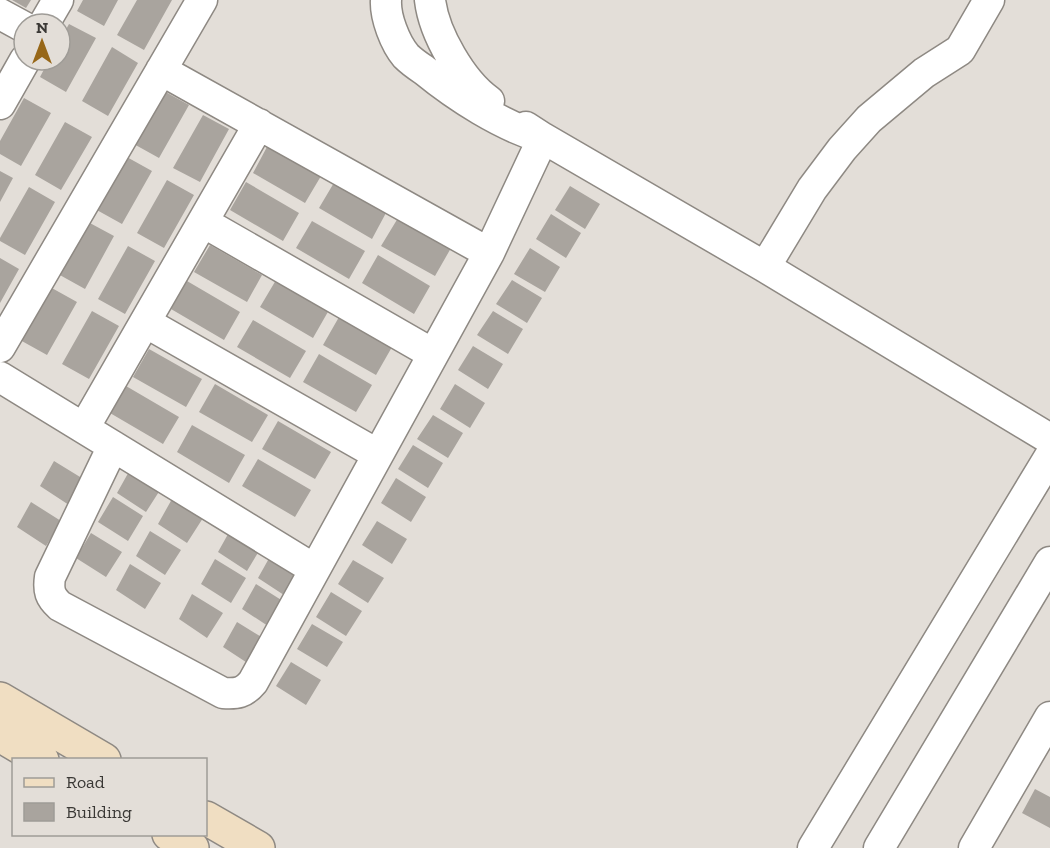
<svg xmlns="http://www.w3.org/2000/svg" width="1050" height="848" viewBox="0 0 1050 848" font-family="'Zilla Slab',serif">
	<style>
		.building { fill: #a9a49e }
		.lines { fill: none; stroke-linecap: round; stroke-linejoin: round }
		.street-casing { stroke: #8e8983; stroke-width: 33 }
		.secondary-casing { stroke: #8e8983; stroke-width: 36 }
		.street { stroke: #fff; stroke-width: 30 }
		.secondary { stroke: #f0dec2; stroke-width: 33 }
	</style>
	<rect width="100%" height="100%" fill="#e3ded8"/>
	<path class="building" d="M 12,0 L 31,0 L 26,8 Z
		M 83,0 L 118,0 L 104,26 L 77,11 Z
		M 137,0 L 172,0 L 144,50 L 117,35 Z
		M 69,24 L 96,38 L 66,92 L 40,77 L 49,60 L 60,60 L 60,40 Z
		M 112,47 L 138,63 L 108,116 L 82,101 Z
		M 162,90 L 189,105 L 159,158 L 132,143 Z
		M 24,98 L 51,113 L 21,166 L 0,154 L 0,141 Z
		M 203,115 L 229,129 L 200,182 L 173,168 Z
		M 65,122 L 92,137 L 61,190 L 35,175 Z
		M 268,145 L 321,176 L 305,203 L 253,173 Z
		M 125,156 L 152,171 L 122,224 L 95,209 Z
		M 0,171 L 13,178 L 0,202 Z
		M 167,180 L 194,195 L 164,248 L 137,233 Z
		M 335,181 L 387,211 L 372,239 L 319,208 Z
		M 246,182 L 299,213 L 283,241 L 230,210 Z
		M 570,186 L 600,204 L 585,229 L 555,210 Z
		M 29,187 L 55,202 L 25,255 L 0,241 L 0,238 Z
		M 551,214 L 581,233 L 566,258 L 536,239 Z
		M 398,218 L 451,248 L 435,276 L 381,246 Z
		M 312,221 L 365,251 L 349,279 L 296,248 Z
		M 88,222 L 114,236 L 85,289 L 58,274 Z
		M 210,245 L 262,275 L 247,302 L 194,272 Z
		M 128,246 L 155,261 L 125,314 L 98,299 Z
		M 530,248 L 560,267 L 545,292 L 514,274 Z
		M 378,255 L 430,286 L 414,314 L 362,283 Z
		M 0,258 L 19,269 L 0,303 Z
		M 276,280 L 329,310 L 313,338 L 260,307 Z
		M 512,280 L 542,298 L 527,323 L 496,304 Z
		M 187,281 L 240,312 L 224,340 L 171,309 Z
		M 50,287 L 77,302 L 47,355 L 20,340 Z
		M 92,311 L 119,326 L 89,379 L 62,364 Z
		M 493,311 L 523,329 L 508,354 L 477,335 Z
		M 339,317 L 392,347 L 376,375 L 323,345 Z
		M 253,320 L 306,351 L 290,378 L 237,347 Z
		M 473,346 L 503,364 L 488,389 L 458,370 Z
		M 149,349 L 202,379 L 186,407 L 133,377 Z
		M 319,354 L 372,385 L 356,412 L 303,382 Z
		M 215,384 L 268,415 L 252,442 L 199,412 Z
		M 455,384 L 485,403 L 470,428 L 440,409 Z
		M 126,386 L 179,417 L 163,444 L 110,413 Z
		M 433,415 L 463,433 L 448,458 L 417,439 Z
		M 278,421 L 331,452 L 315,479 L 262,449 Z
		M 192,425 L 245,455 L 229,483 L 177,452 Z
		M 413,445 L 443,463 L 428,488 L 398,469 Z
		M 258,459 L 311,490 L 295,517 L 242,486 Z
		M 54,461 L 85,480 L 69,505 L 40,486 Z
		M 131,468 L 162,487 L 146,512 L 117,493 Z
		M 396,478 L 426,497 L 411,522 L 381,503 Z
		M 113,497 L 143,516 L 128,541 L 98,522 Z
		M 172,499 L 203,518 L 187,543 L 158,524 Z
		M 31,502 L 61,521 L 46,546 L 17,527 Z
		M 377,521 L 407,539 L 392,564 L 362,545 Z
		M 232,527 L 262,546 L 247,571 L 218,552 Z
		M 150,531 L 181,550 L 165,575 L 136,556 Z
		M 91,533 L 122,552 L 106,577 L 76,558 Z
		M 272,553 L 303,572 L 287,597 L 258,578 Z
		M 215,559 L 246,578 L 231,603 L 201,584 Z
		M 353,560 L 384,578 L 368,603 L 338,584 Z
		M 130,564 L 161,583 L 145,609 L 116,590 Z
		M 256,584 L 286,603 L 271,628 L 242,609 Z
		M 331,592 L 362,611 L 346,636 L 316,617 Z
		M 192,594 L 223,613 L 207,638 L 179,619 Z
		M 237,622 L 268,641 L 252,666 L 223,647 Z
		M 312,624 L 343,642 L 327,667 L 297,649 Z
		M 291,662 L 321,680 L 306,705 L 276,686 Z
		M 1035,789 L 1050,797 L 1050,828 L 1022,813 Z"/>
	<g class="lines">
		<defs>
			<path id="street" d="M 430,0 C 434,34 462,82 489,101
				M 0,14 L 24,27
				M 44,24 L 58,0
				M 161,70 L 489,253
				M 0,104 L 25,60
				M 526,127 L 543,138 L 765,267 L 1050,439
				M 203,222 L 433,354
				M 765,267 L 812,189 L 842,149 L 869,119 L 924,73 L 960,50 L 989,0
				M 145,322 L 377,454
				M 0,347 L 202,0
				M 0,377 L 314,569
				M 84,428 L 259,124
				M 113,446 L 50,577 C 48,591 50,597 60,606 L 223,693 C 237,694 244,693 253,682 L 489,253 L 543,138 C 502,126 457,97 424,70 C 418,66 411,61 406,56 C 395,43 385,17 386,0
				M 813,848 L 1050,456
				M 879,848 L 1050,562
				M 974,848 L 1050,717"/>
			<path id="secondary" d="M 0,699 L 104,760
				M 0,735 L 42,760
				M 206,818 L 258,848
				M 169,834 L 192,848"/>
		</defs>
		<use href="#street" class="street-casing"/>
		<use href="#secondary" class="secondary-casing"/>
		<use href="#street" class="street"/>
		<use href="#secondary" class="secondary"/>
	</g>
	<rect x="12" y="758" width="195" height="78" fill="#e3ded8" stroke="#9f9c97" stroke-width="1.5"/>
	<rect x="24" y="778" width="30" height="9" fill="#f0dec2" stroke="#9f9c97" stroke-width="1.5"/>
	<text x="66" y="788" font-size="18" fill="#3a3835">Road</text>
	<rect x="24" y="803" width="30" height="18" fill="#a9a49e" stroke="#9f9c97" stroke-width="1.5"/>
	<text x="66" y="818" font-size="18" fill="#3a3835">Building</text>
	<g transform="translate(42 42)"><circle r="28" fill="#e3ded8" stroke="#9f9c97" stroke-width="1.5"/>
	<path d="M0-4.5L10 22L0 15L-10 22Z" fill="#976718"/>
	<text y="-9" font-size="16" font-weight="bold" text-anchor="middle" fill="#3a3835">N</text>
	</g>
</svg>
